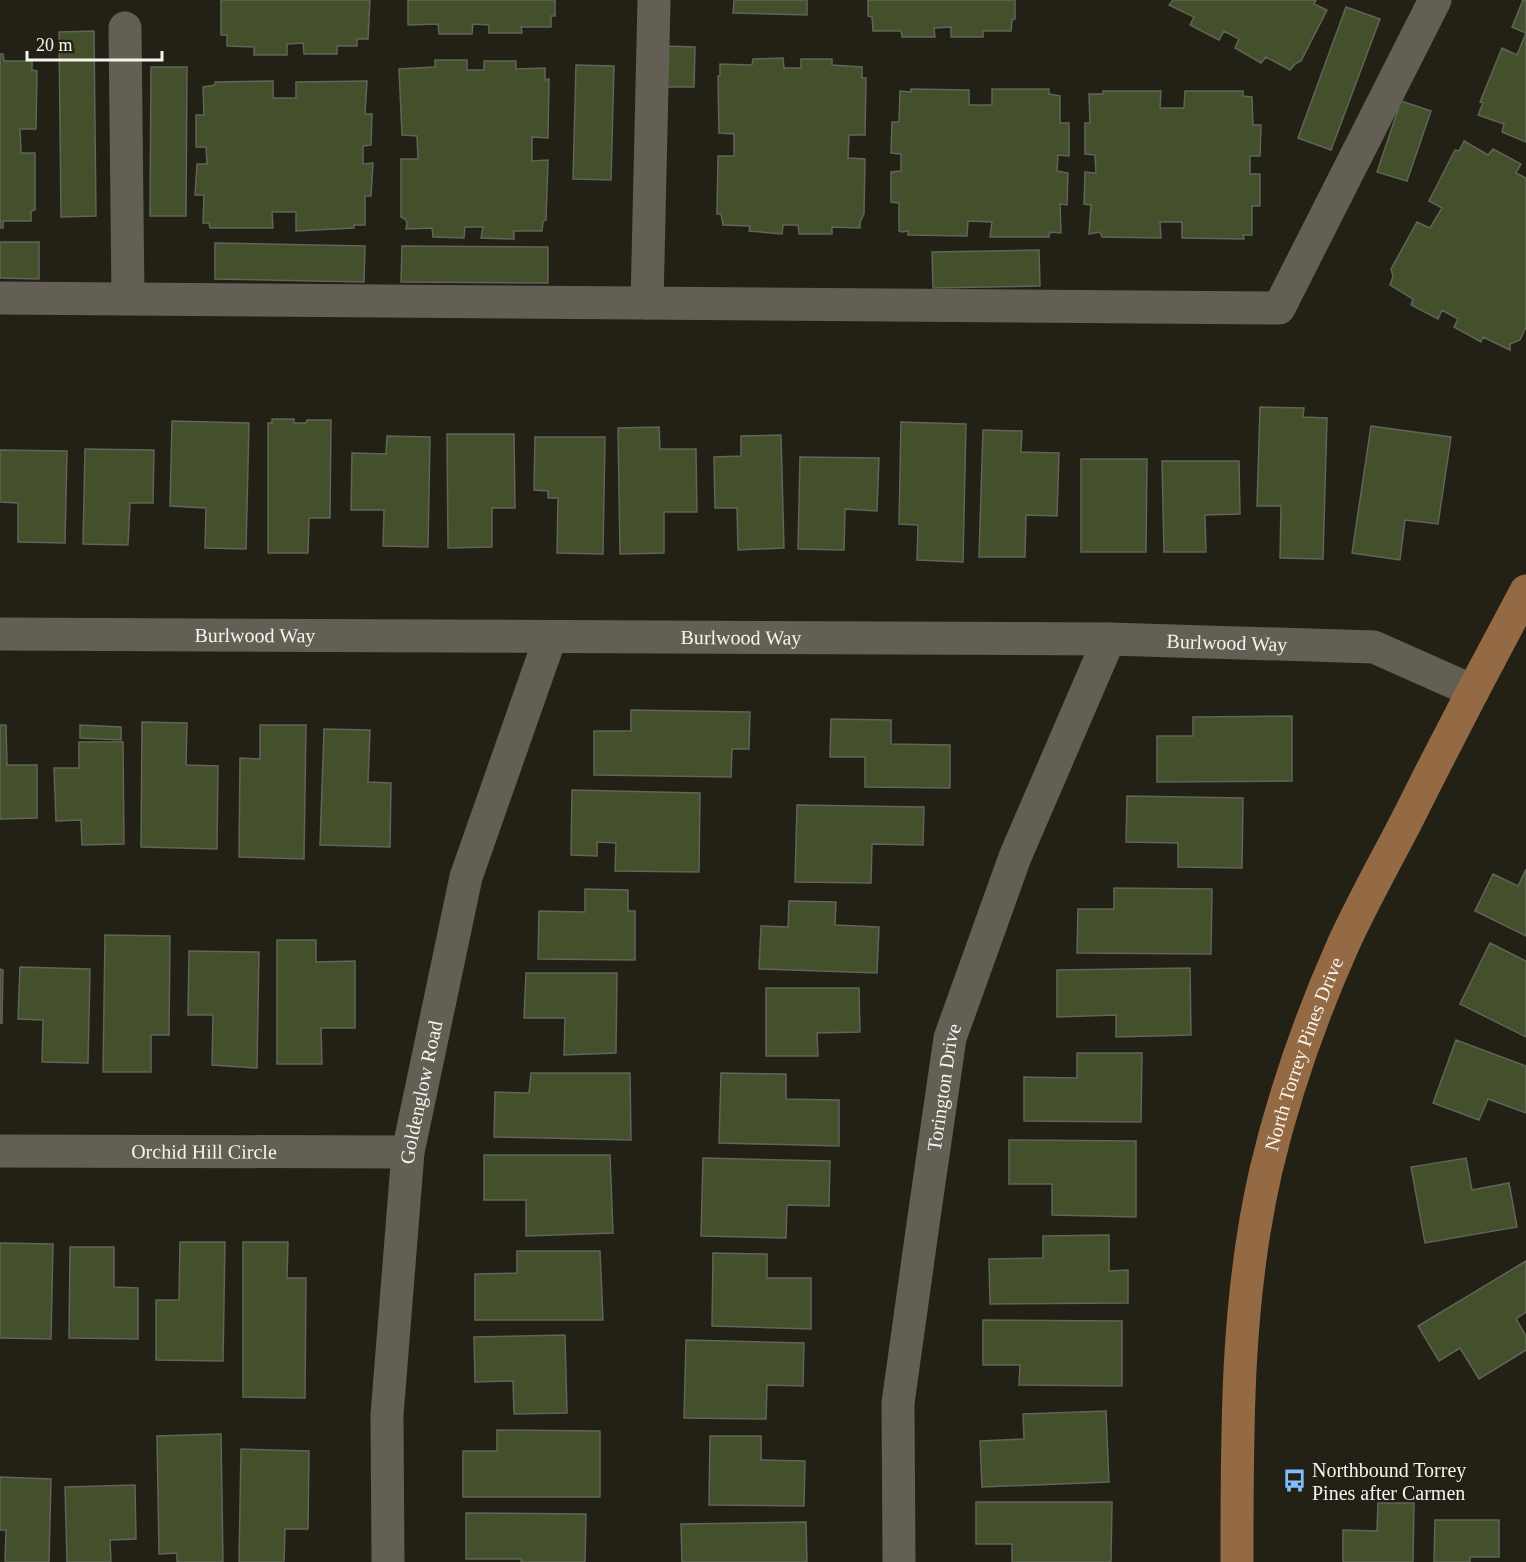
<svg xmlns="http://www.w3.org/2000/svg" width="1526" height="1562" viewBox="0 0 1526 1562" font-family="'Times New Roman',serif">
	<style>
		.building { fill: #44502b; stroke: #606459; stroke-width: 1.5 }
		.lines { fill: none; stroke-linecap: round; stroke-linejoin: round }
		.minor { stroke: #635f54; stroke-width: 33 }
		.major { stroke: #936a43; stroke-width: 33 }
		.labels { text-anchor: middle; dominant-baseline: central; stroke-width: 4.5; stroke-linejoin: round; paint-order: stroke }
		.street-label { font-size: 20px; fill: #f6f4ed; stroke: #232016 }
		.poi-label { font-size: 20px; fill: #f6f4ed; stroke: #232016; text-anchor: start }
	</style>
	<rect width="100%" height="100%" fill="#232016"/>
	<path class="building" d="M 221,0 L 370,0 L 368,39 L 357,39 L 357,46 L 337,46 L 337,54 L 304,54 L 303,43 L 287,44 L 287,55 L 254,55 L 254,47 L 227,46 L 227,35 L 221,35 Z
		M 408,0 L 555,0 L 555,16 L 551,16 L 551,27 L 521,27 L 522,33 L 489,33 L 489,25 L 473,24 L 472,34 L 439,34 L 438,24 L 408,25 Z
		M 734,0 L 807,0 L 807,15 L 733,13 Z
		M 868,0 L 1015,0 L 1015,19 L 1012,20 L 1011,31 L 983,31 L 983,37 L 951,37 L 951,27 L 934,28 L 935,37 L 902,37 L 901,31 L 873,31 L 872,17 L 868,16 Z
		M 1173,0 L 1316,0 L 1314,4 L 1327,10 L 1301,61 L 1295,64 L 1290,70 L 1266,57 L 1261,63 L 1235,48 L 1239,39 L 1224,31 L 1219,40 L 1190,25 L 1194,17 L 1169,5 Z
		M 1523,0 L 1526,0 L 1526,142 L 1502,132 L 1504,124 L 1478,115 L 1483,103 L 1480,102 L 1502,48 L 1517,55 L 1526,33 L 1512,27 Z
		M 1346,7 L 1380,19 L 1331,150 L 1298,138 Z
		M 94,31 L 96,216 L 61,217 L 59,32 Z
		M 665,46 L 695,47 L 694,87 L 665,87 Z
		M 0,54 L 3,54 L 4,61 L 32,61 L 32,70 L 37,71 L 36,129 L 20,129 L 21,153 L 35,153 L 35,210 L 31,211 L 31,221 L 3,221 L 3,228 L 0,228 Z
		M 783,58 L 784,68 L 801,68 L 801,59 L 832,59 L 832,65 L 862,67 L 862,78 L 866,78 L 865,135 L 849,135 L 848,158 L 865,159 L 864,214 L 860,222 L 860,228 L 832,227 L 832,234 L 799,234 L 798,225 L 783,225 L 782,234 L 749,231 L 750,226 L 723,225 L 721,214 L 717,214 L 718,156 L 734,156 L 734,134 L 719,133 L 718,76 L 720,76 L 720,64 L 752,65 L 753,59 Z
		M 435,60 L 467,60 L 467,70 L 484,70 L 484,61 L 516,61 L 516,69 L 545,68 L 545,80 L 549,79 L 548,138 L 532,137 L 532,161 L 548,160 L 546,220 L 543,221 L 542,231 L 514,231 L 514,239 L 481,238 L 483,227 L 465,227 L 464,238 L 433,237 L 432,228 L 406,229 L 407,223 L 405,219 L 401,217 L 401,159 L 418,159 L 417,136 L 402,135 L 399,69 L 435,67 Z
		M 576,65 L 614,66 L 611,180 L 573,179 Z
		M 151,67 L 187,67 L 186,216 L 150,216 Z
		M 273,81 L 273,98 L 296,98 L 296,82 L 367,81 L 365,114 L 372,114 L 371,145 L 363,146 L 363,164 L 373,163 L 371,196 L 365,196 L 365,225 L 354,225 L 354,228 L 296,231 L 296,212 L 272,212 L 273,228 L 210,228 L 209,223 L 203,223 L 204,195 L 195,195 L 197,164 L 207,164 L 206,147 L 196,147 L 196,115 L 204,115 L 203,87 L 215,85 L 215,82 Z
		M 911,89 L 969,90 L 969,105 L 992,105 L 992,89 L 1049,89 L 1049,94 L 1060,96 L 1060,123 L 1069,123 L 1069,156 L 1058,155 L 1057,171 L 1068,173 L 1067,205 L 1060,204 L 1061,233 L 1052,232 L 1049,234 L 1049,237 L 990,237 L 992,222 L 968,221 L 967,236 L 908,235 L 908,231 L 902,232 L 899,231 L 899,203 L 891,202 L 891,172 L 901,171 L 901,154 L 891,153 L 892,122 L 899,122 L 900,91 L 911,92 Z
		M 1103,91 L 1161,91 L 1160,108 L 1184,108 L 1185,91 L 1243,91 L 1243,96 L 1252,97 L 1253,125 L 1261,125 L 1260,156 L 1250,156 L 1250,174 L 1260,174 L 1260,206 L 1252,206 L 1252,235 L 1243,235 L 1244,239 L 1182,238 L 1182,222 L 1160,222 L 1161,238 L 1102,237 L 1100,232 L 1089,234 L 1091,205 L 1084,204 L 1085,172 L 1096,173 L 1095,155 L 1085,154 L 1085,123 L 1090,123 L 1089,94 L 1103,94 Z
		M 1401,101 L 1431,111 L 1407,181 L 1377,172 Z
		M 1464,141 L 1488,155 L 1493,149 L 1521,164 L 1516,173 L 1526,178 L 1526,327 L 1520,340 L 1510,344 L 1510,350 L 1483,337 L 1481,342 L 1454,327 L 1458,319 L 1442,310 L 1438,319 L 1411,305 L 1413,299 L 1390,285 L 1393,276 L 1391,269 L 1417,222 L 1430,228 L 1442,208 L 1429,201 L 1455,150 L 1459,151 Z
		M 0,242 L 39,242 L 39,279 L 0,278 Z
		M 215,243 L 365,246 L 364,282 L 215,279 Z
		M 402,246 L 548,247 L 548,283 L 401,282 Z
		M 1039,250 L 1040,286 L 933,288 L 932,252 Z
		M 1260,407 L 1304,408 L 1303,417 L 1327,418 L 1323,559 L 1280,558 L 1281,506 L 1257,506 Z
		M 272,419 L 294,419 L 294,423 L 306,423 L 307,420 L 331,420 L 330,518 L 309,518 L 308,553 L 268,553 L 268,423 L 272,423 Z
		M 172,421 L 249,423 L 246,549 L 205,548 L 206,508 L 170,506 Z
		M 901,422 L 966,424 L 963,562 L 917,560 L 918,525 L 899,524 Z
		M 1371,426 L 1451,437 L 1438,524 L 1405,520 L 1400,560 L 1352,553 Z
		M 659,427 L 660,449 L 696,449 L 697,512 L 664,512 L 664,553 L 620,554 L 618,428 Z
		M 983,430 L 1022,431 L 1021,452 L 1059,453 L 1057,516 L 1026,515 L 1025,557 L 979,557 Z
		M 447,434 L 514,434 L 515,508 L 492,508 L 492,547 L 448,548 Z
		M 781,435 L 784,548 L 738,550 L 737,508 L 715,508 L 714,457 L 741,456 L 741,436 Z
		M 387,436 L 430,437 L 428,547 L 383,546 L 384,510 L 351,510 L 352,453 L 386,454 Z
		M 535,437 L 605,437 L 603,554 L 557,553 L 558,498 L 548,498 L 548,491 L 534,490 Z
		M 85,449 L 154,450 L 153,503 L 130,503 L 128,545 L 83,544 Z
		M 0,450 L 67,451 L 65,543 L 18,542 L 18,503 L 0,502 Z
		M 800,457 L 879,458 L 877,511 L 845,509 L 844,550 L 798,549 Z
		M 1081,459 L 1147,459 L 1146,552 L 1081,552 Z
		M 1162,461 L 1239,461 L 1240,514 L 1205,515 L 1206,552 L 1164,552 Z
		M 631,710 L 750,712 L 749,749 L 732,749 L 731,777 L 594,775 L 594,731 L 631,731 Z
		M 1292,716 L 1292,781 L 1157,782 L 1157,736 L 1193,736 L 1193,717 Z
		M 831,719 L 891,720 L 891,744 L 950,745 L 950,788 L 865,787 L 865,757 L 830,757 Z
		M 142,722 L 187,723 L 186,765 L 218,766 L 217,849 L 141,847 Z
		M 0,725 L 6,725 L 7,765 L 37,765 L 37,818 L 0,819 Z
		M 80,725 L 121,727 L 121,740 L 80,738 Z
		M 260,725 L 306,725 L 304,859 L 239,857 L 240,758 L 260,759 Z
		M 324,729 L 370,730 L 368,782 L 391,783 L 390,847 L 320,845 Z
		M 79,742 L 123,742 L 124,844 L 82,845 L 81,820 L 56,821 L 54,768 L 79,768 Z
		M 572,790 L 700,793 L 699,872 L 615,871 L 616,843 L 597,842 L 597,856 L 571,855 Z
		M 1127,796 L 1243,798 L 1242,868 L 1178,867 L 1178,843 L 1126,842 Z
		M 797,805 L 924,807 L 923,845 L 872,844 L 871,883 L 795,882 Z
		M 1526,869 L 1526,936 L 1475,911 L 1493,874 L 1518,886 Z
		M 1114,888 L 1212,889 L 1211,954 L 1077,953 L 1078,909 L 1114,909 Z
		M 585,889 L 628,890 L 628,911 L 635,911 L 635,960 L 538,959 L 539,911 L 585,912 Z
		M 789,901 L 836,902 L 835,925 L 879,927 L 877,973 L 759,969 L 761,926 L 788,927 Z
		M 105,935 L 170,936 L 169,1035 L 151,1035 L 151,1072 L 103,1072 Z
		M 277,940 L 316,940 L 316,962 L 355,961 L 355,1028 L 321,1028 L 322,1064 L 277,1064 Z
		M 1490,943 L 1526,961 L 1526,1037 L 1460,1004 Z
		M 189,951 L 259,952 L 257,1068 L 212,1065 L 213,1015 L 188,1015 Z
		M 20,967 L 90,969 L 88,1063 L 42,1062 L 43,1020 L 18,1019 Z
		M 1190,968 L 1191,1035 L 1116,1037 L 1116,1015 L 1057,1017 L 1057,970 Z
		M 0,969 L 3,970 L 2,1023 L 0,1023 Z
		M 526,973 L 617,973 L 616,1053 L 564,1055 L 565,1018 L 524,1018 Z
		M 766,988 L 859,988 L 860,1032 L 817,1033 L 818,1056 L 766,1056 Z
		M 1456,1040 L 1526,1066 L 1526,1113 L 1488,1099 L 1479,1120 L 1433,1103 Z
		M 1077,1053 L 1142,1053 L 1141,1122 L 1024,1121 L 1024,1077 L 1077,1078 Z
		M 531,1073 L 630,1073 L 631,1140 L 494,1137 L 495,1092 L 529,1093 Z
		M 721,1073 L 786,1074 L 786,1099 L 839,1100 L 839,1146 L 719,1143 Z
		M 1009,1140 L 1136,1141 L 1136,1217 L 1052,1215 L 1052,1184 L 1009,1184 Z
		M 484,1155 L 610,1155 L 613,1233 L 526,1236 L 526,1200 L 484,1200 Z
		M 703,1158 L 830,1161 L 829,1206 L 787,1205 L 786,1238 L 701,1236 Z
		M 1466,1158 L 1472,1190 L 1509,1183 L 1517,1227 L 1425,1243 L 1411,1167 Z
		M 1109,1235 L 1109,1271 L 1128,1270 L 1128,1303 L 990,1304 L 989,1259 L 1043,1258 L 1043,1236 Z
		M 180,1242 L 225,1242 L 223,1361 L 156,1360 L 156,1300 L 179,1300 Z
		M 243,1242 L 288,1242 L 287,1278 L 306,1278 L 305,1398 L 243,1397 Z
		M 0,1243 L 53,1244 L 51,1339 L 0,1338 Z
		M 70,1247 L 114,1247 L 114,1287 L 138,1288 L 138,1339 L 69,1338 Z
		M 517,1251 L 600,1251 L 603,1320 L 475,1320 L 475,1274 L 517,1273 Z
		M 713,1253 L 767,1254 L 767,1278 L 811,1278 L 811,1329 L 712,1326 Z
		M 1526,1261 L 1526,1312 L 1516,1319 L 1526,1336 L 1526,1350 L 1479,1379 L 1460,1348 L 1439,1361 L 1418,1326 Z
		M 983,1320 L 1122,1321 L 1122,1386 L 1019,1385 L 1020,1365 L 983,1365 Z
		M 565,1335 L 567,1413 L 514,1414 L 513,1381 L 475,1382 L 474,1337 Z
		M 686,1340 L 804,1343 L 803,1386 L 767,1385 L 766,1419 L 684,1418 Z
		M 1106,1411 L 1109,1482 L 982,1487 L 980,1441 L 1024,1439 L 1023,1414 Z
		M 497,1430 L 600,1431 L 600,1497 L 463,1497 L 463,1451 L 497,1451 Z
		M 221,1434 L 223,1562 L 177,1562 L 177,1553 L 159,1554 L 157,1436 Z
		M 710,1436 L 761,1436 L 761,1460 L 805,1461 L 804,1506 L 709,1505 Z
		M 241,1449 L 309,1451 L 308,1529 L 285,1529 L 284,1562 L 239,1562 Z
		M 0,1477 L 51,1479 L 49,1562 L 5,1562 L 6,1530 L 0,1530 Z
		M 135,1485 L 136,1539 L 110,1540 L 111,1562 L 67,1562 L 65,1487 Z
		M 976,1502 L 1112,1502 L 1111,1562 L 1012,1562 L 1012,1544 L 976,1544 Z
		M 1378,1503 L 1414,1503 L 1413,1562 L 1343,1562 L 1343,1530 L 1377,1531 Z
		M 466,1513 L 586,1514 L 585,1562 L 521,1562 L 521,1559 L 466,1559 Z
		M 1435,1520 L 1499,1520 L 1499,1557 L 1470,1557 L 1470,1562 L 1434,1562 Z
		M 806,1522 L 807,1562 L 682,1562 L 681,1524 Z"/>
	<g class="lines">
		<g class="minor">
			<path d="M 125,28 L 128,298"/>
			<path d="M 0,298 L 1279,308 L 1435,0"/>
			<path d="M 647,303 L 654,0"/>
			<path id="s1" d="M 0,634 L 1109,639 L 1374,647 L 1473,691"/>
			<path id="s2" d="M 0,1151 L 408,1152"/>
			<path id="s3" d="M 388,1562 L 387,1415 L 408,1152 L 466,877 L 550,638"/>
			<path id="s4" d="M 899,1562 L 898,1403 L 924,1217 L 950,1038 L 1015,857 L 1109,639"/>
		</g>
		<path class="major" id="s5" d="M 1237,1562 C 1237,1430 1236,1300 1266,1170 C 1284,1094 1311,1017 1343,945 C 1363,901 1387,859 1409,816 C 1447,740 1486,665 1526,591"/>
	</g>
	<defs>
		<symbol id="bus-bare" viewBox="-9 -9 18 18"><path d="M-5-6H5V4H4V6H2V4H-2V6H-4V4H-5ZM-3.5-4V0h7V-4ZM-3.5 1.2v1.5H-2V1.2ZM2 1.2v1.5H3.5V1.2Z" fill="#83bcfb" stroke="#232016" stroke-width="2.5" paint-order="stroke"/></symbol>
	</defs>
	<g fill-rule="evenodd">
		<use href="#bus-bare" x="1278" y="1464" width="33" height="33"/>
	</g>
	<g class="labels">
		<g class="street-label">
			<text stroke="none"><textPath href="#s1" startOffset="255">Burlwood Way</textPath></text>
			<text stroke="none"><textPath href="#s1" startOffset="741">Burlwood Way</textPath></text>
			<text stroke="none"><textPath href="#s1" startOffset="1227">Burlwood Way</textPath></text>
			<text stroke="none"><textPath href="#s5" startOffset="516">North Torrey Pines Drive</textPath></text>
			<text stroke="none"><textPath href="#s4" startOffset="478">Torington Drive</textPath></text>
			<text stroke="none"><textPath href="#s3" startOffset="472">Goldenglow Road</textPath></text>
			<text stroke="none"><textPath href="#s2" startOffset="204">Orchid Hill Circle</textPath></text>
		</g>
		<g class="poi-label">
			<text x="1312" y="1470">Northbound Torrey<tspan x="1312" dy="23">Pines after Carmen</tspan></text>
		</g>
	</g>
	<path d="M27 51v9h135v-9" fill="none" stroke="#f6f4ed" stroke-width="3"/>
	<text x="36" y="51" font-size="18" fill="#f6f4ed" stroke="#232016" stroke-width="4.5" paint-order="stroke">20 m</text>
</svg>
